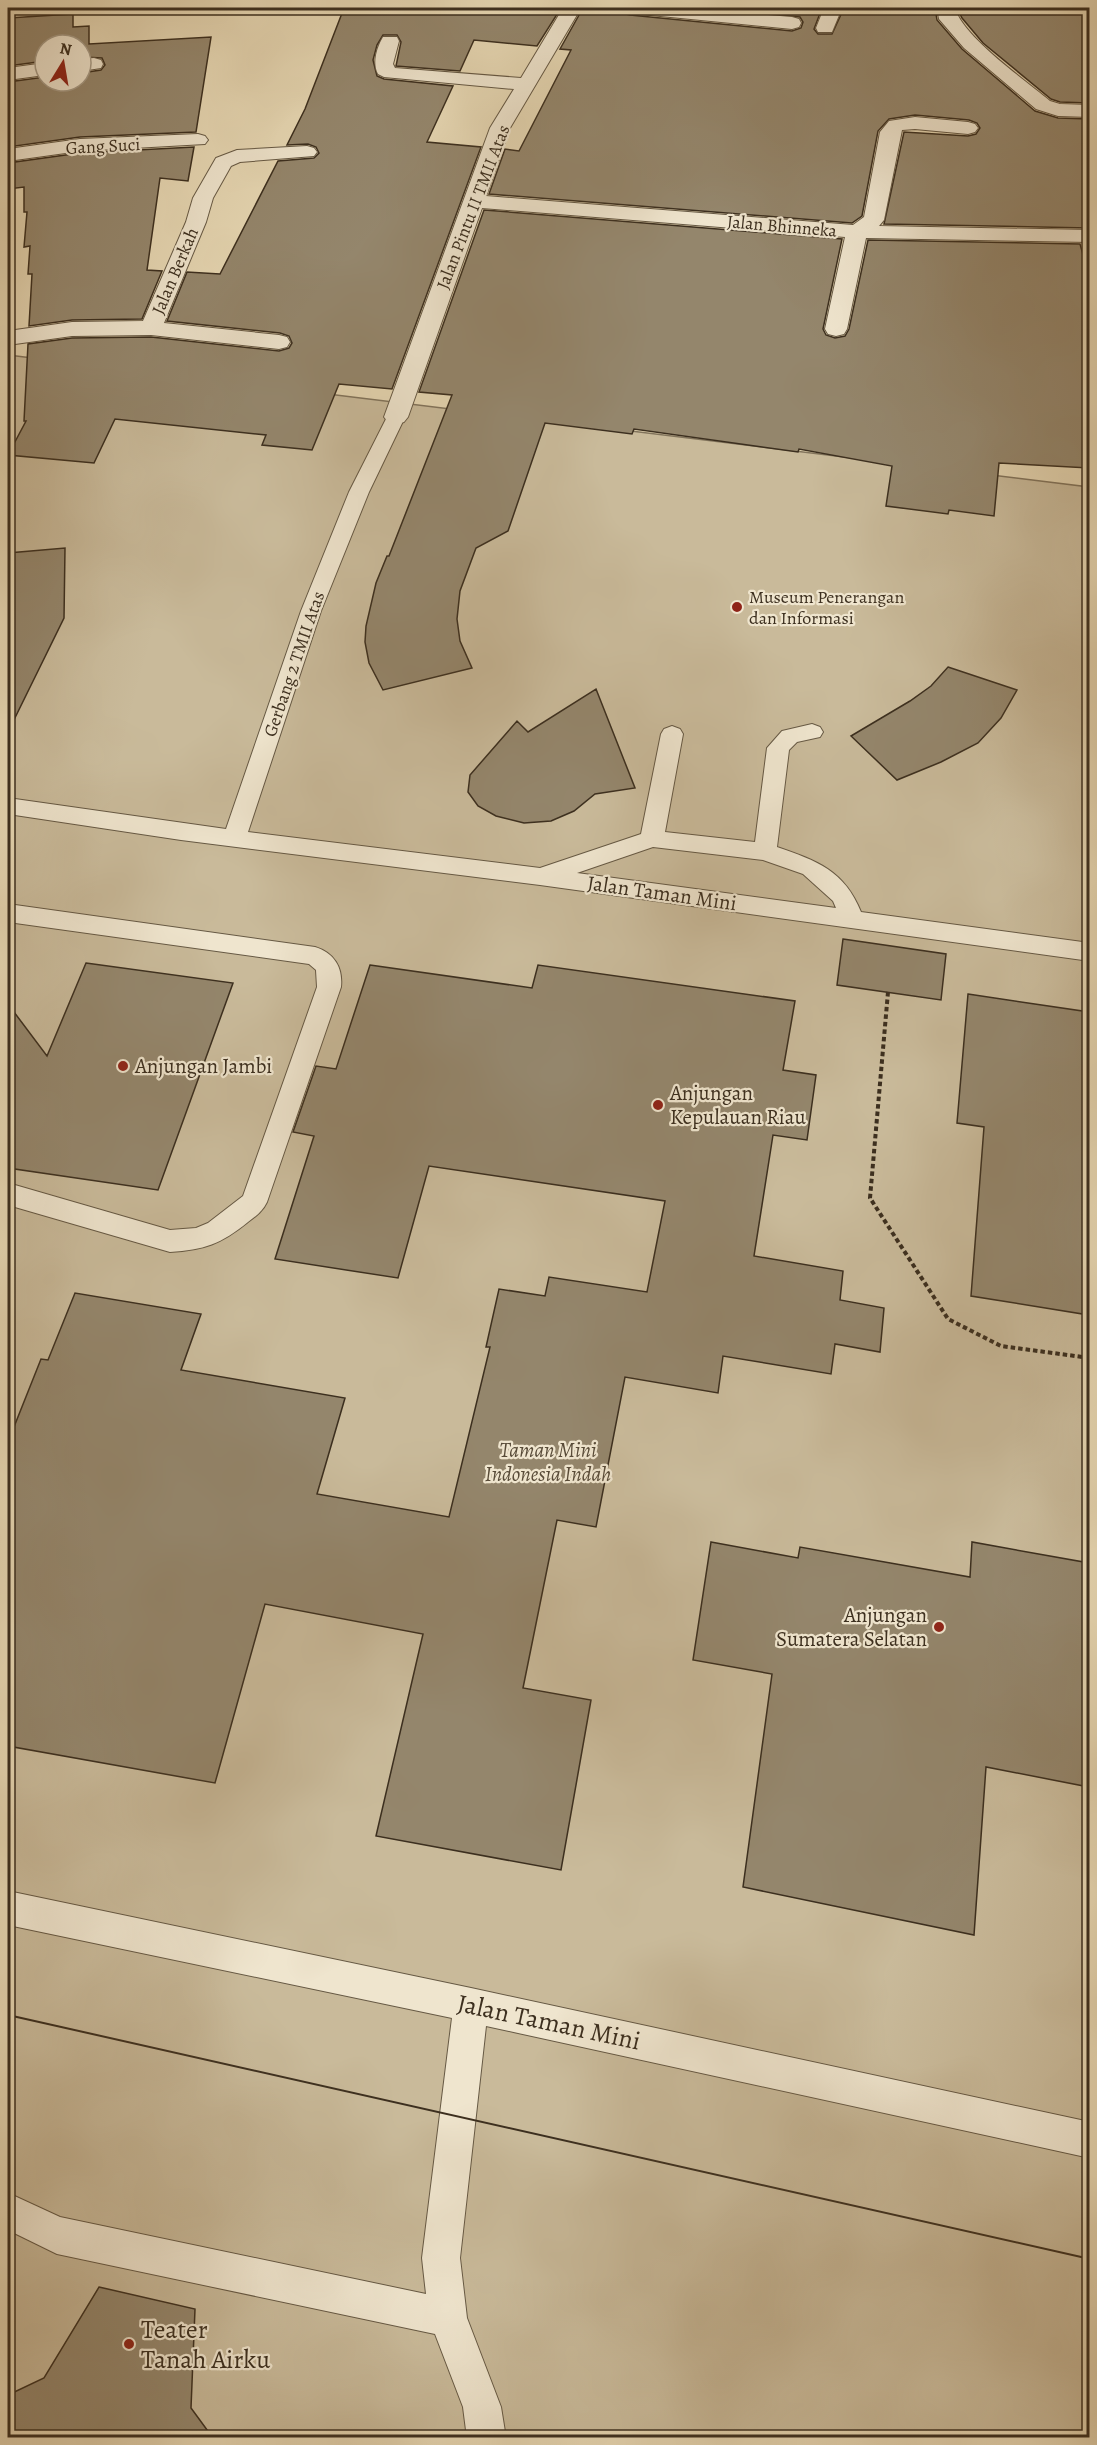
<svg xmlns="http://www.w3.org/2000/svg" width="1097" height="2445" viewBox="0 0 1097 2445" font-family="Alegreya,serif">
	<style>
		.green { fill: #c9ba9a; stroke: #82745c; stroke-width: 1.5 }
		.building { fill: #94866c; stroke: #3c2f1f; stroke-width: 1.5 }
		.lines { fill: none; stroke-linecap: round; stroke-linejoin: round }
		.lane-casing { stroke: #665944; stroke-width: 2 }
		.street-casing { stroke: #665944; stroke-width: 2 }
		.path { stroke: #3c2f1f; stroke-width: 4; stroke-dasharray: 4.5 3; stroke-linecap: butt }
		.lane { fill: #efe5ce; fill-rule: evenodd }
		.street { fill: #efe5ce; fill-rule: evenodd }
		.tram { stroke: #3c2f1f; stroke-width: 2 }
		.poi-dot { fill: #8f2418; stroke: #efe5ce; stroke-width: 2 }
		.labels { text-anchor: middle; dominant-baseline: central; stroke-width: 4.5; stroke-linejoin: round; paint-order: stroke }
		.far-street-label { font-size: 18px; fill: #3c2f1f; stroke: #efe5ce }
		.far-poi-label { font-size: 18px; fill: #3c2f1f; stroke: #efe5ce; text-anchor: start }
		.street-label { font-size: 21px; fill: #3c2f1f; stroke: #efe5ce }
		.poi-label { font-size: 21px; fill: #3c2f1f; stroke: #efe5ce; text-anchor: start }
		.park-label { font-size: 21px; font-style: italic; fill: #584b38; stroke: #efe5ce }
		.near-street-label { font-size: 26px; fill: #3c2f1f; stroke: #efe5ce }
		.near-poi-label { font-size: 26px; fill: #3c2f1f; stroke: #efe5ce; text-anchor: start }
	</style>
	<rect width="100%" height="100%" fill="#e6d7b3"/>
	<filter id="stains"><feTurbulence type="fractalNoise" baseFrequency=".00333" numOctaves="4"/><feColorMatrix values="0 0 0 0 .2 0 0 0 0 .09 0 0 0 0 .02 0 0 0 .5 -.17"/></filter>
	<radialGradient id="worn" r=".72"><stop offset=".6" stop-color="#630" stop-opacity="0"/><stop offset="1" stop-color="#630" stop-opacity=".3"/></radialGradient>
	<path class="green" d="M 8,355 L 1089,487 L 1089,2437 L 8,2438 Z"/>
	<path class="building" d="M 344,8 L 561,8 L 537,46 L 474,40 L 460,71 L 396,66 L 401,42 L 397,35 L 383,35 L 377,45 L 373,60 L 377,76 L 384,79 L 453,86 L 427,142 L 481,147 L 392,389 L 339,384 L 312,450 L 262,445 L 266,435 L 115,419 L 94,463 L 8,455 L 26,421 L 24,421 L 28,344 L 72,338 L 151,337 L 279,351 L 289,348 L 292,343 L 289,336 L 280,333 L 167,321 L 187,272 L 220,274 L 278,161 L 314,158 L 319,153 L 316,147 L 308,144 L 287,145 L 305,109 Z
		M 583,8 L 619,8 L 622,13 L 630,15 L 792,31 L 801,28 L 803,22 L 800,17 L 705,8 L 822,8 L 814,29 L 818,34 L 832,34 L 844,8 L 935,8 L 937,20 L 962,49 L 1035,111 L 1058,118 L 1089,119 L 1089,228 L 884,224 L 904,132 L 968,136 L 976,134 L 980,128 L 977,123 L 969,120 L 915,115 L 889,119 L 878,131 L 862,216 L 852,223 L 489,194 L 505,149 L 519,151 L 571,50 L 560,49 Z
		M 957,8 L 1089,8 L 1089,103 L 1060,102 L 1051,99 L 983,43 L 962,18 Z
		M 73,14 L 73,27 L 89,26 L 89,44 L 211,37 L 196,132 L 80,137 L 8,147 L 8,82 L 45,77 L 45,81 L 81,81 L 81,73 L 101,70 L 105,65 L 102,58 L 81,57 L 81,45 L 45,45 L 45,61 L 8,66 L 8,18 Z
		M 194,147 L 188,181 L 160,178 L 147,270 L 162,271 L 142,319 L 72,320 L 29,326 L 32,274 L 28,274 L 30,246 L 24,247 L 27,212 L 24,212 L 24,187 L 8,189 L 8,163 L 80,153 Z
		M 484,210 L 842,239 L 823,329 L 826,335 L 835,338 L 845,336 L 849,329 L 868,240 L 1080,244 L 1089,276 L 1089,468 L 999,463 L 994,516 L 949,510 L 948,514 L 886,506 L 892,466 L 799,449 L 798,452 L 634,429 L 632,434 L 545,423 L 508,531 L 476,548 L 460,591 L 457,619 L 460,641 L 472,668 L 383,690 L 369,663 L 365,642 L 366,626 L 376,583 L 387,556 L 389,556 L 452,395 L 419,392 Z
		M 65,548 L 64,618 L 8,732 L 8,553 Z
		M 948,667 L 1017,690 L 1001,718 L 978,743 L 941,762 L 897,780 L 851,736 L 910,701 L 931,686 Z
		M 596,689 L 635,788 L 595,794 L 574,811 L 551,821 L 524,823 L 496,816 L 478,806 L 468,792 L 470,775 L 517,721 L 528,732 Z
		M 843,939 L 946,954 L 941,1000 L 837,985 Z
		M 86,963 L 233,983 L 158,1190 L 8,1168 L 8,1004 L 47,1056 Z
		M 370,965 L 532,988 L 538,965 L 795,1001 L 783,1070 L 816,1075 L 807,1140 L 773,1135 L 754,1256 L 843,1271 L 840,1300 L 884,1308 L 880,1352 L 835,1344 L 831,1374 L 723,1356 L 718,1393 L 625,1377 L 596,1527 L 557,1520 L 523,1688 L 591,1700 L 561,1870 L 376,1836 L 423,1634 L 265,1604 L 215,1783 L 8,1746 L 8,1442 L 41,1359 L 48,1360 L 75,1293 L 201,1314 L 181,1370 L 345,1398 L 317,1494 L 449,1517 L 490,1347 L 486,1347 L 499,1289 L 545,1296 L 549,1277 L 647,1292 L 665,1201 L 429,1166 L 398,1278 L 275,1259 L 314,1136 L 293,1132 L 316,1066 L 336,1069 Z
		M 968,994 L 1089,1012 L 1089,1315 L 971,1296 L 984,1127 L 957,1123 Z
		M 711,1542 L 798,1558 L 800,1547 L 970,1577 L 972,1542 L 1089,1563 L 1089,1787 L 986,1767 L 974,1935 L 743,1887 L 772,1674 L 693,1660 Z
		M 99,2287 L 195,2309 L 191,2408 L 213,2438 L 8,2438 L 8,2395 L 44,2378 Z"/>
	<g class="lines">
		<defs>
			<path id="lane" d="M 396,411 L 403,413 L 405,417 L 369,492 L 321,611 L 248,832 L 540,868 L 641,834 L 661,734 L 664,729 L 672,726 L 680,729 L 683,734 L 665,832 L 755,842 L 767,748 L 782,731 L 812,724 L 820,727 L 823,732 L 820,737 L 797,742 L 789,750 L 777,847 C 817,861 844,870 861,912 L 1090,943 L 1090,961 L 540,885 L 181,840 L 8,814 L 8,798 L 226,829 L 301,611 L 349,492 L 387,417 L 389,413 ZM 653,847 L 763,860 L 803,874 L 833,901 L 836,908 L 577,873 Z
				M 8,904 L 315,947 C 334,953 343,967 341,987 L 267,1202 C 263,1211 256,1216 248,1222 C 221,1244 204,1250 170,1252 L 8,1205 L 8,1183 L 170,1230 L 196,1228 L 208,1223 L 243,1196 L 317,987 L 316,970 L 309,964 L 8,922 Z
				M 8,1891 L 471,1988 L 1090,2122 L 1090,2158 L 486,2026 L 460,2258 L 467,2318 L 501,2407 L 506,2438 L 467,2438 L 463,2407 L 435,2334 L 57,2254 L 8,2230 L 8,2193 L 60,2217 L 426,2294 L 422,2258 L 452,2018 L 8,1925 Z"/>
			<path id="street" d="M 563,8 L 581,8 L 510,128 L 486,196 L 853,225 L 864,217 L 880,132 L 889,121 L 915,117 L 968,122 L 975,124 L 978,128 L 975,132 L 968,134 L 915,129 L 902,130 L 884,220 L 879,226 L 1090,230 L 1090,242 L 866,238 L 847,329 L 844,334 L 836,336 L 828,334 L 825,329 L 845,237 L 482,208 L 408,417 L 404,422 L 396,424 L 388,422 L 384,417 L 490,128 L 514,89 L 384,77 L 378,74 C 372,63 377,47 383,37 L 397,37 L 399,41 L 393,64 L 395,68 L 521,78 Z
				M 621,8 L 684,8 L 792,17 L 799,19 L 801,23 L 799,27 L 792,29 L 630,13 L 624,12 Z
				M 824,8 L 842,8 L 832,32 L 818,32 L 816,28 Z
				M 937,8 L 955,8 C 962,36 1026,81 1050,101 L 1060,104 L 1090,105 L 1090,117 L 1058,116 L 1036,109 L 964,48 L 939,19 Z
				M 94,58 L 101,60 L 103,64 L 101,68 L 81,71 L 81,59 Z
				M 45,63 L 45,75 L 8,80 L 8,68 Z
				M 198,134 L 205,136 L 208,140 L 205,144 L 80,151 L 8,161 L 8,149 L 80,139 Z
				M 307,146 L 314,148 L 317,152 L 314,156 L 240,162 L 231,166 L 213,198 L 206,222 L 164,323 L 279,335 L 287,337 L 290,342 L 287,347 L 279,349 L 151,335 L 72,336 L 8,345 L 8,331 L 72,322 L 143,321 L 186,222 L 193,198 L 216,158 L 237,150 Z"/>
		</defs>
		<use href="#lane" class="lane-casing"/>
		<use href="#street" class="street-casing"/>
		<path class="path" d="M 888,992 L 870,1198 L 948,1319 L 1001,1346 L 1090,1358"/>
		<use href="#lane" class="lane"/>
		<use href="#street" class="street"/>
		<path class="tram" d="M 8,2015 L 1090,2259"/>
	</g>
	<g class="poi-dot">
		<circle cx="737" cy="607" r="6"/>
		<circle cx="123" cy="1066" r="6"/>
		<circle cx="658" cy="1105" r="6"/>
		<circle cx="939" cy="1627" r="6"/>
		<circle cx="129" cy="2344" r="6"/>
	</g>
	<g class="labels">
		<g class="far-street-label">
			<text transform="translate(103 146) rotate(-3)">Gang Suci</text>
			<text transform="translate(473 207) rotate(-69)">Jalan Pintu II TMII Atas</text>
			<text transform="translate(782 226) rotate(5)">Jalan Bhinneka</text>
			<text transform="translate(175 271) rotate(-67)">Jalan Berkah</text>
			<text transform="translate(294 664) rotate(-71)">Gerbang 2 TMII Atas</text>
		</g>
		<g class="far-poi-label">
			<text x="749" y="597">Museum Penerangan<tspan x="749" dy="21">dan Informasi</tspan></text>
		</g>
		<g class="street-label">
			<text transform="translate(662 893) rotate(8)">Jalan Taman Mini</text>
		</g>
		<g class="poi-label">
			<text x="135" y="1066">Anjungan Jambi</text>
			<text x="670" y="1093">Anjungan<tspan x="670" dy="24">Kepulauan Riau</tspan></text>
			<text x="927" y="1615" text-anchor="end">Anjungan<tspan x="927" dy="24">Sumatera Selatan</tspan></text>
		</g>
		<g class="park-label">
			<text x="548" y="1450">Taman Mini<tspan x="548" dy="24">Indonesia Indah</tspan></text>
		</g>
		<g class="near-street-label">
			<text transform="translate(549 2022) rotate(12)">Jalan Taman Mini</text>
		</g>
		<g class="near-poi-label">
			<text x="141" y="2329">Teater<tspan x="141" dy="30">Tanah Airku</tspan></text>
		</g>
	</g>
	<rect width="1097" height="2445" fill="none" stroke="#e6d7b3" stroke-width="30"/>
	<rect x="9" y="9" width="1079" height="2427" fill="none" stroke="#3c2f1f" stroke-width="3"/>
	<rect x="15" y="15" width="1067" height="2415" fill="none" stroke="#3c2f1f" stroke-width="1.5"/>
	<g transform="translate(63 63) rotate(11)"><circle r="28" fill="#efe5ce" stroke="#a79c88" stroke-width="1.5"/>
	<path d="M0-4.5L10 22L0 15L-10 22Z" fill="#8f2418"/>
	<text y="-9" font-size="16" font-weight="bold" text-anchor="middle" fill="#3c2f1f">N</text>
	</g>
	<rect width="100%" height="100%" filter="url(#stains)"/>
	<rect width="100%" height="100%" fill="url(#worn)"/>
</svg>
